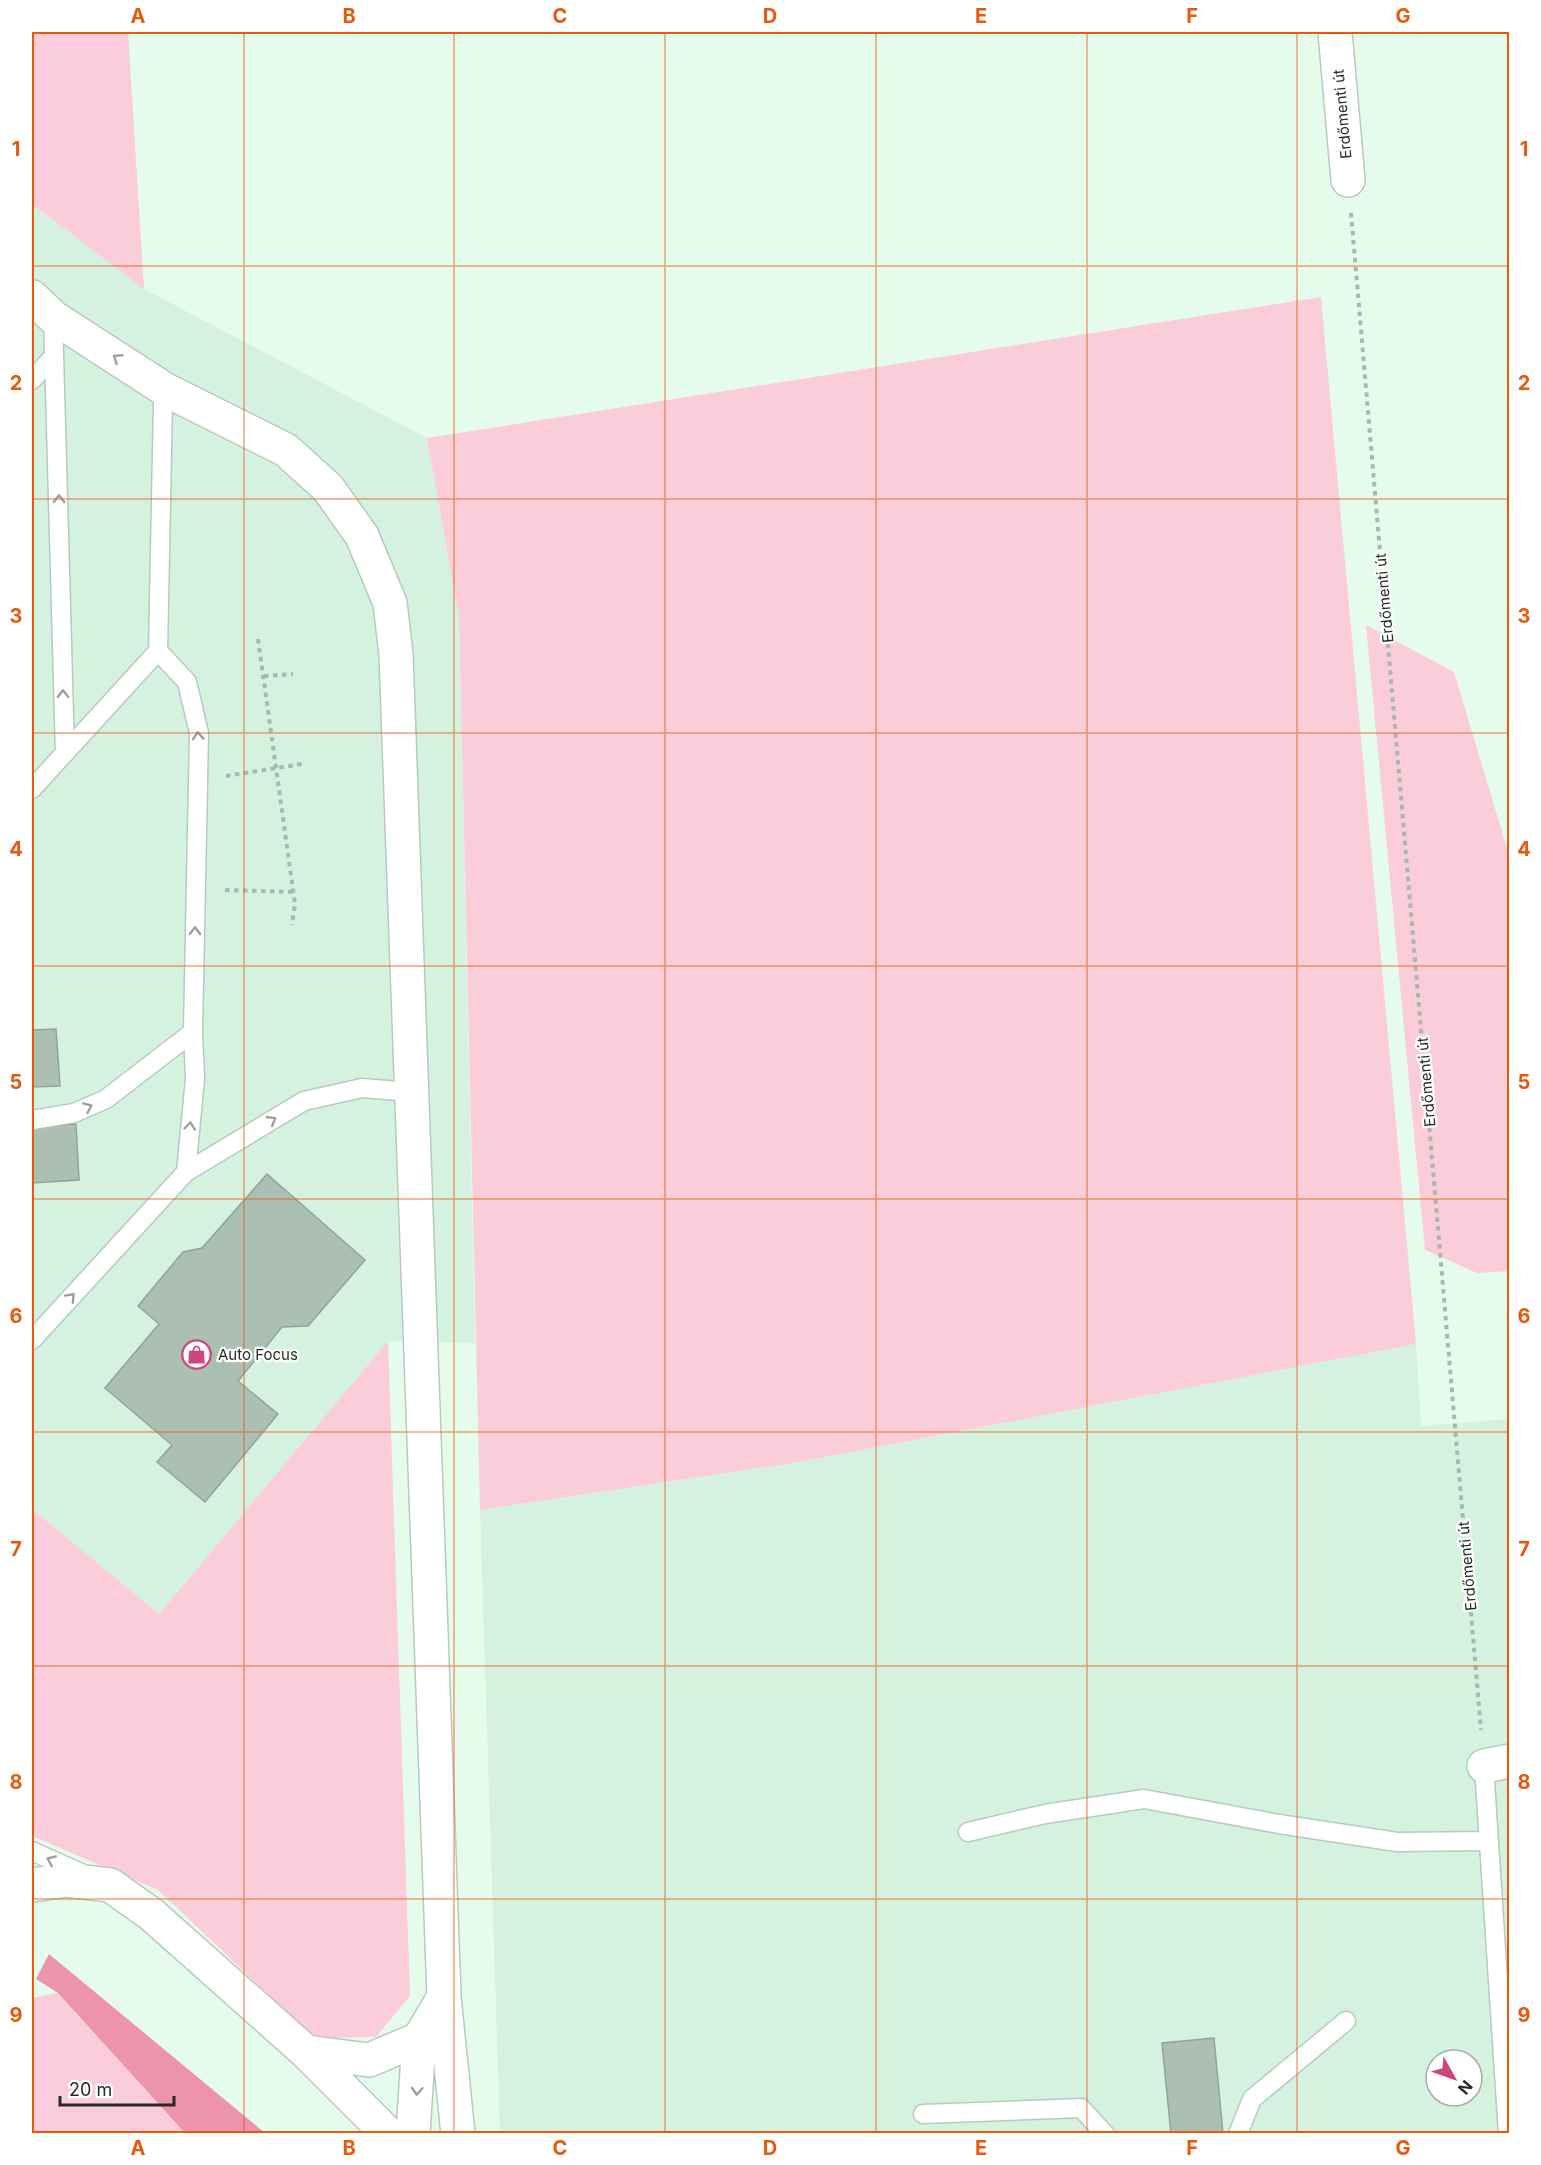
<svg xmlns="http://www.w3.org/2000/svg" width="1541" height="2165" viewBox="0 0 1541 2165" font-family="Inter,sans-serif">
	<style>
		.built { fill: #d4f2df; fill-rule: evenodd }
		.green { fill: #fbccd9 }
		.forest { fill: #ee93ae }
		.building { fill: #abc0b3; stroke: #90a597; stroke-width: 1.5 }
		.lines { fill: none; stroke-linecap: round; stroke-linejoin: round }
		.service-casing { stroke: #b6cbbd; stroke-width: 21 }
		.minor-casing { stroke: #b6cbbd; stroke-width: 36 }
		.motorway-casing { stroke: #b6cbbd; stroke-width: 36 }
		.path { stroke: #a7b9ad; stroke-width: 4; stroke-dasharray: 4.5 4.5; stroke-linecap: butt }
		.service { stroke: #fff; stroke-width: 18 }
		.minor { stroke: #fff; stroke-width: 33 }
		.motorway { stroke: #fff; stroke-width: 33 }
		.oneway { stroke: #9ca09e }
		.grid { fill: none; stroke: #e8590c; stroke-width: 1.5; stroke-opacity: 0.55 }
		.labels { text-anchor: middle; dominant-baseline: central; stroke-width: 4.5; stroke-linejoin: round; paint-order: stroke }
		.street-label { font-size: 15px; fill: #242c27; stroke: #fff }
		.poi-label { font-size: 15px; fill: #242c27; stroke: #fff; text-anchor: start }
		.neatline { fill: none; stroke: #e8590c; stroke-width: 2 }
		.grid-label { font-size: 20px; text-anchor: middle; font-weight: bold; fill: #e8590c }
	</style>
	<rect width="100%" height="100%" fill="#e5fced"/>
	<path class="built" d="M 32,204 L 144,289 L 427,438 L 459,618 L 475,1343 L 388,1341 L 159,1614 L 32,1509 Z
		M 1416,1344 L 1421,1426 L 1509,1419 L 1509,2133 L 500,2133 L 480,1510 L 793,1463 ZM 1436,2060 L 1472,2060 L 1472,2096 L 1436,2096 Z"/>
	<path class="green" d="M 32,32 L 128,32 L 144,289 L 32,204 Z
		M 1321,297 L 1416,1344 L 793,1463 L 480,1510 L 459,618 L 427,438 Z
		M 1366,625 L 1454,672 L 1509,855 L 1509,1271 L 1477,1273 L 1425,1250 Z
		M 388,1341 L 410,1996 L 376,2037 L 314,2038 L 158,1890 L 32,1836 L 32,1509 L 159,1614 Z
		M 58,1993 L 185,2133 L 32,2133 L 32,1998 Z"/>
	<path class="forest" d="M 49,1954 L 265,2133 L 185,2133 L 58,1993 L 36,1979 Z"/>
	<path class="building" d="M 56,1029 L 60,1086 L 32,1087 L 32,1030 Z
		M 76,1124 L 79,1180 L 32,1183 L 32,1127 Z
		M 267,1174 L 365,1260 L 308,1326 L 282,1327 L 238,1381 L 278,1414 L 205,1502 L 157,1462 L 172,1445 L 105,1388 L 159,1324 L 138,1306 L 183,1252 L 202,1248 Z
		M 1214,2038 L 1223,2134 L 1171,2134 L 1162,2043 Z"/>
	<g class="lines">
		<defs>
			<path id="service" d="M 53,317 L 65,753
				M 32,380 L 52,358
				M 32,789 L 158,651
				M 32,1120 L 74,1113 L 106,1099 L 193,1032
				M 186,1172 L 304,1101 L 362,1088 L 411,1092
				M 32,1340 L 186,1172 L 195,1079 L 193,1032 L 199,733 L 187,682 L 158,651 L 163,402 L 166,390
				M 1484,1766 L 1508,2134
				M 968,1832 L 1045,1814 L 1144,1799 L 1279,1824 L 1397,1842 L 1489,1841
				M 32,1851 L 83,1874
				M 923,2114 L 1081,2108 L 1105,2134
				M 1238,2134 L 1252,2099 L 1346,2021"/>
			<path id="minor" d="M 1335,32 L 1348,180
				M 1484,1766 L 1510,1761"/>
			<path id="motorway" d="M 32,297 L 53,317 L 166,390 L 286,450 L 328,488 L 362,536 L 390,603 L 396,654 L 444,1997 L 458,2134
				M 32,1885 L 66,1880 L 110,1885 L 151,1914 L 306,2052 L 388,2134
				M 306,2052 L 369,2060 L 419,2039
				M 413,2134 L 419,2039 L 444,1997"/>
		</defs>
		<use href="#service" class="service-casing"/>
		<use href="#minor" class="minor-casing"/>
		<use href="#motorway" class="motorway-casing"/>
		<path class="path" d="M 1351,213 L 1481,1730
			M 258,639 L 295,904 L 292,925
			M 264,676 L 293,674
			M 226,776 L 302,764
			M 225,890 L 293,892"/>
		<use href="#service" class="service"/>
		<use href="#minor" class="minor"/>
		<use href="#motorway" class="motorway"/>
	</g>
	<defs><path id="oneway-chevron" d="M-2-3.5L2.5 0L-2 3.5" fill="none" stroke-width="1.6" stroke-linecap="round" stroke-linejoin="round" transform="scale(1.5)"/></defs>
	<g class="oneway">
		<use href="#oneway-chevron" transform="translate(117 358) rotate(-147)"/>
		<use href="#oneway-chevron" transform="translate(59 499) rotate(-91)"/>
		<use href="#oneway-chevron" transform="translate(63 694) rotate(-91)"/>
		<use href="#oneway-chevron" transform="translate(198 736) rotate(-94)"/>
		<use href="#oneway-chevron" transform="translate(195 931) rotate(-89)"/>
		<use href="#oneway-chevron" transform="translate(88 1107) rotate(-24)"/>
		<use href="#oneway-chevron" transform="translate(272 1120) rotate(-31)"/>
		<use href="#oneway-chevron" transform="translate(190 1126) rotate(-84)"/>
		<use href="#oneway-chevron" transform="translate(71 1297) rotate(-47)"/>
		<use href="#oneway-chevron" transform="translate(51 1860) rotate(-157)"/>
		<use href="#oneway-chevron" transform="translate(417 2091) rotate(93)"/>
	</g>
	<path class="grid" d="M 244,32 L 244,2134M 454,32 L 454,2134M 665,32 L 665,2134M 876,32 L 876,2134M 1087,32 L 1087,2134M 1297,32 L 1297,2134M 32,266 L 1510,266M 32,499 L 1510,499M 32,733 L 1510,733M 32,966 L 1510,966M 32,1199 L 1510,1199M 32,1432 L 1510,1432M 32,1666 L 1510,1666M 32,1899 L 1510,1899"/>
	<defs>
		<symbol id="shop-ring" viewBox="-11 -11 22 22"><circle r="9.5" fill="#fff" stroke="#cf4479" stroke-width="1.5"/><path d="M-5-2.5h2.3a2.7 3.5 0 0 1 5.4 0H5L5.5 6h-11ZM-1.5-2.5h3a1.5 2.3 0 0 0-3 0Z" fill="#cf4479"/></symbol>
	</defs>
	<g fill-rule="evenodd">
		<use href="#shop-ring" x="180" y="1338" width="33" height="33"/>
	</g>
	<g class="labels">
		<g class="street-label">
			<text transform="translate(1342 114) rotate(-95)">Erdőmenti út</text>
			<text transform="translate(1384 598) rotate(-95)">Erdőmenti út</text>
			<text transform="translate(1426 1082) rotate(-95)">Erdőmenti út</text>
			<text transform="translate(1467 1566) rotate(-95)">Erdőmenti út</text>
		</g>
		<g class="poi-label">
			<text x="218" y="1354">Auto Focus</text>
		</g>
	</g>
	<rect width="1541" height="2165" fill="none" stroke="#ffffff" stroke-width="66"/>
	<g transform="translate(1454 2078) rotate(130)"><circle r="28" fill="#ffffff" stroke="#a7aba9" stroke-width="1.5"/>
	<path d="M0-4.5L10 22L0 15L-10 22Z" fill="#cf4479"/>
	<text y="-9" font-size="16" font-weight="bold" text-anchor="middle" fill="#242c27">N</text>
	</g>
	<path d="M60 2096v9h114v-9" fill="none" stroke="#242c27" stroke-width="3"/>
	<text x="69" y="2096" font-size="18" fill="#242c27" stroke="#ffffff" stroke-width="4.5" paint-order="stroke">20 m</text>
	<rect x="33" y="33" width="1475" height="2099" class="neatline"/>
	<g class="grid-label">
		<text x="138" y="23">A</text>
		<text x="349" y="23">B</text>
		<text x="560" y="23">C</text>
		<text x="770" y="23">D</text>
		<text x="981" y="23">E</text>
		<text x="1192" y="23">F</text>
		<text x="1403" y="23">G</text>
		<text x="16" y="156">1</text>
		<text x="1524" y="156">1</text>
		<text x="16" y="390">2</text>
		<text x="1524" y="390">2</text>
		<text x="16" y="623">3</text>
		<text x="1524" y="623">3</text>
		<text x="16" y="856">4</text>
		<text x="1524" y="856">4</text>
		<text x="16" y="1089">5</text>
		<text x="1524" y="1089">5</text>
		<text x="16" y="1323">6</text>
		<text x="1524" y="1323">6</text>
		<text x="16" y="1556">7</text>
		<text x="1524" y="1556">7</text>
		<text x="16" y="1789">8</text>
		<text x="1524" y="1789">8</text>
		<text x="16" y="2022">9</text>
		<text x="1524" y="2022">9</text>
		<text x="138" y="2155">A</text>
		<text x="349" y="2155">B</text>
		<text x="560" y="2155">C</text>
		<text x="770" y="2155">D</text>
		<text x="981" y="2155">E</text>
		<text x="1192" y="2155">F</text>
		<text x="1403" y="2155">G</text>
	</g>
</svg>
